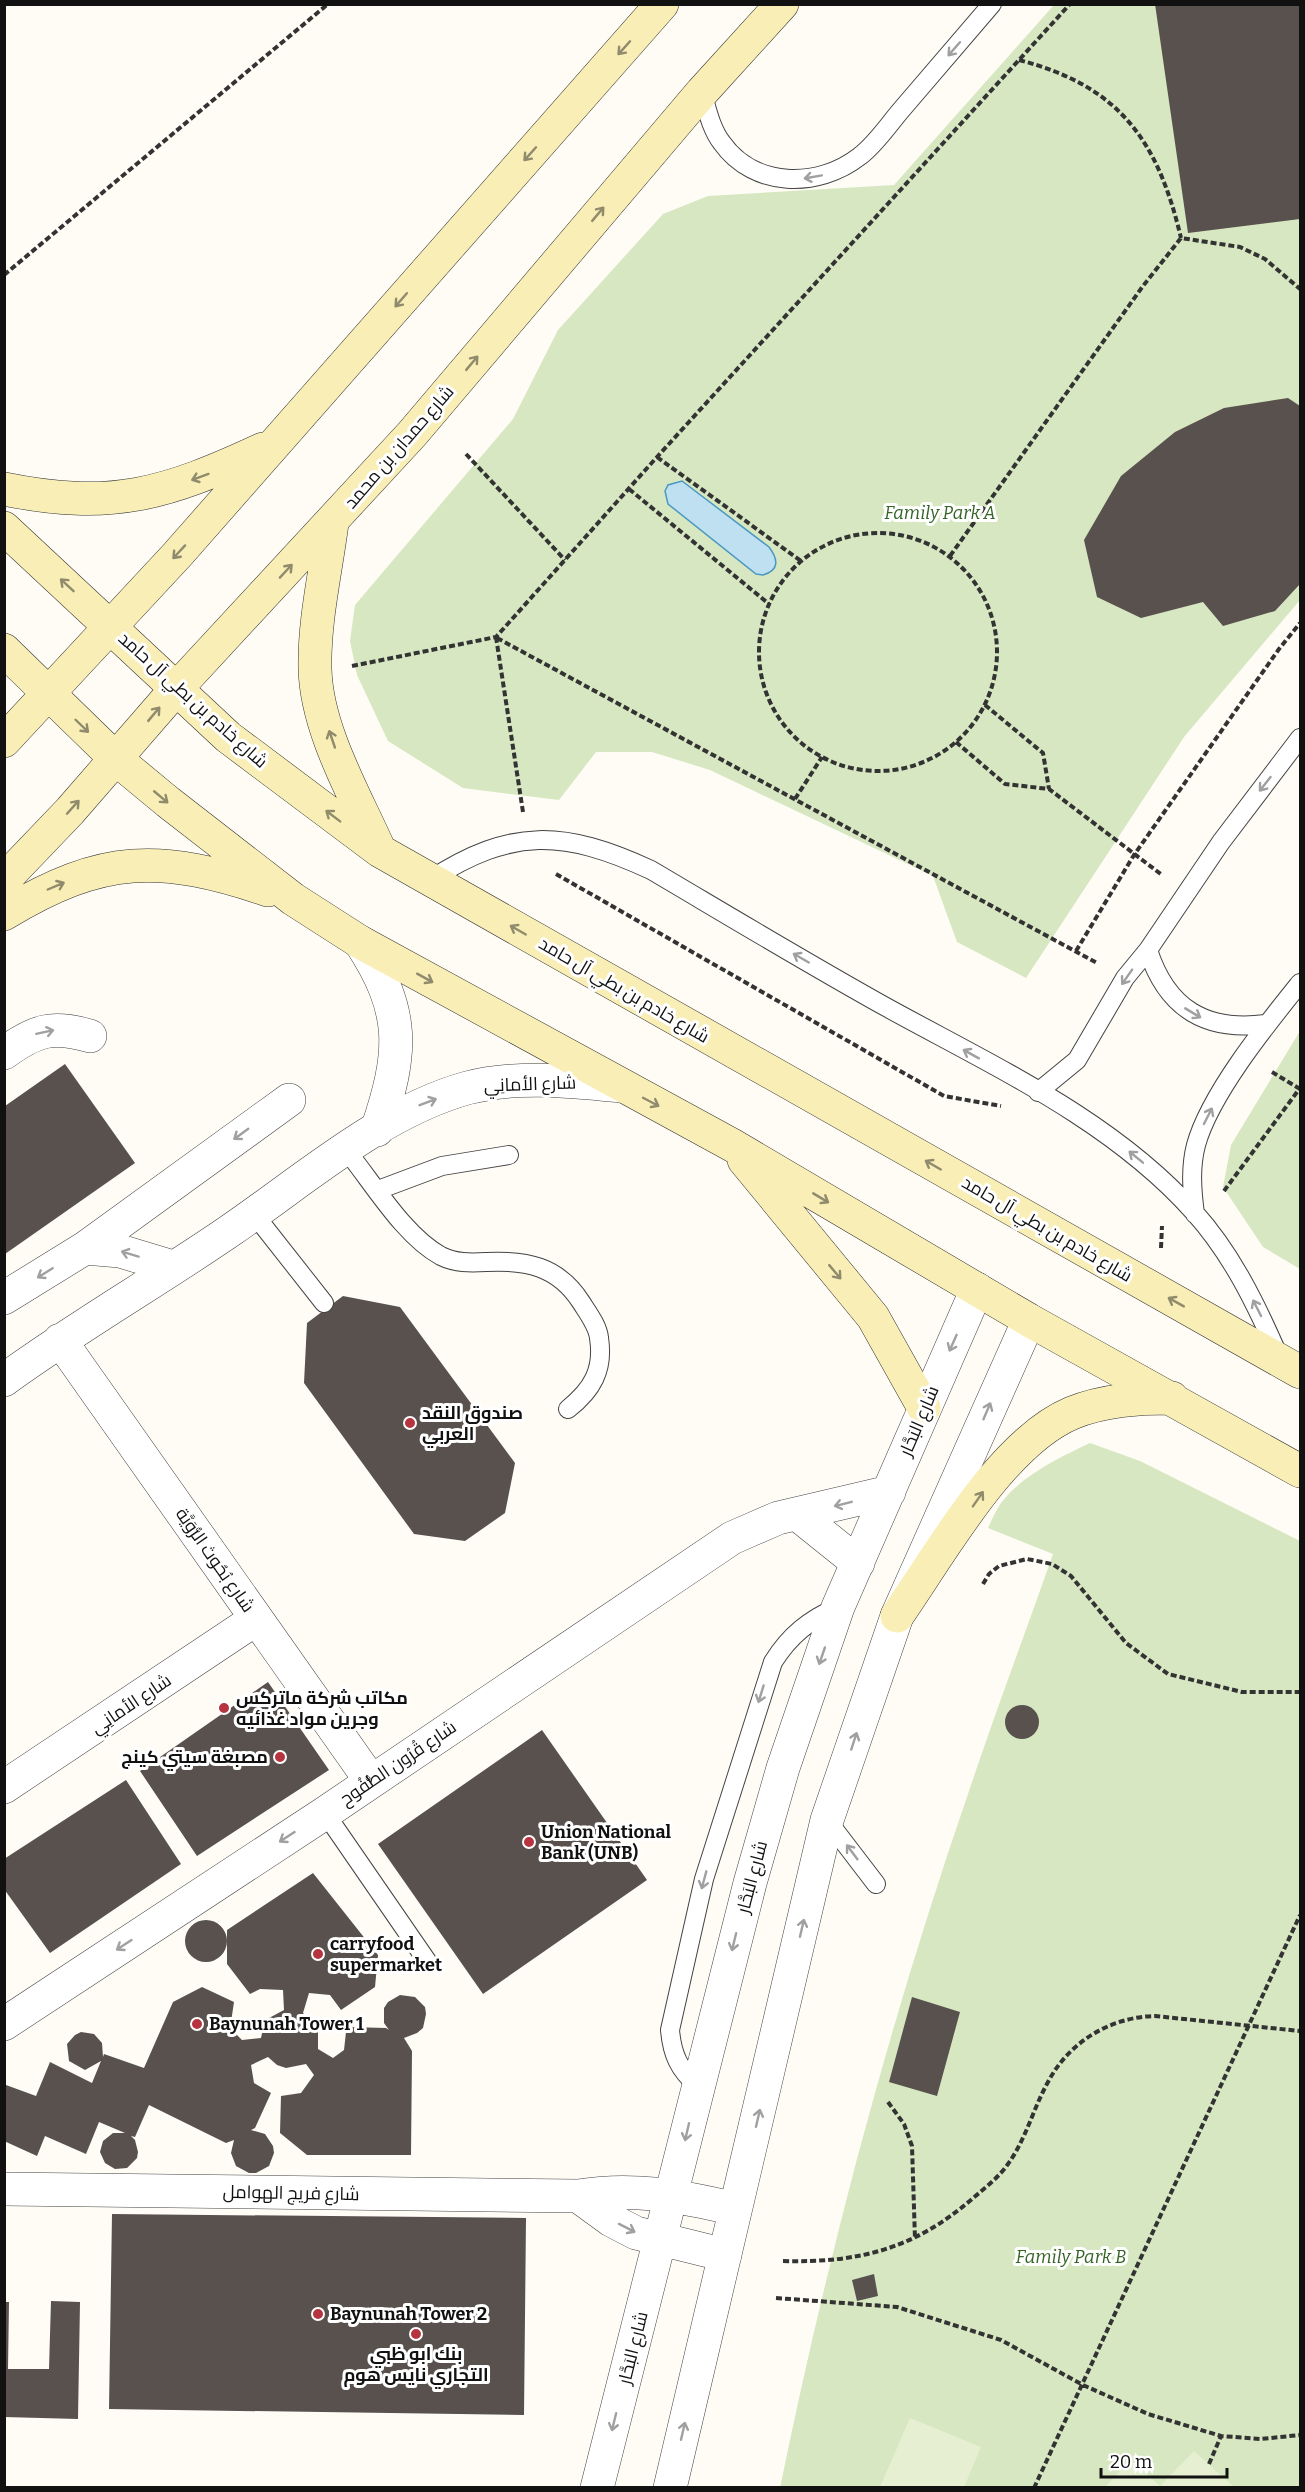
<svg xmlns="http://www.w3.org/2000/svg" width="1305" height="2492" viewBox="0 0 1305 2492" font-family="Bitter,Cairo,serif">
	<style>
		.green { fill: #d6e7c1 }
		.pitch { fill: #e6efd2 }
		.water { fill: #bee0f1; stroke: #4b98c2; stroke-width: 1.5 }
		.building { fill: #58514e }
		.lines { fill: none; stroke-linecap: round; stroke-linejoin: round }
		.lane-casing { stroke: #444; stroke-width: 20 }
		.street-casing { stroke: #444; stroke-width: 34 }
		.secondary-casing { stroke: #333; stroke-width: 34 }
		.path { stroke: #333; stroke-width: 4; stroke-dasharray: 6 3; stroke-linecap: butt }
		.lane { stroke: #fff; stroke-width: 18 }
		.street { stroke: #fff; stroke-width: 33 }
		.secondary { stroke: #f8eeb6; stroke-width: 33 }
		.oneway { stroke: #908b6c }
		.oneway2 { stroke: #a0a0a0 }
		.poi-dot { fill: #b53440; stroke: #fff; stroke-width: 2 }
		.labels { text-anchor: middle; dominant-baseline: central; stroke-width: 6; stroke-linejoin: round; paint-order: stroke }
		.street-label { font-size: 18px; fill: #111; stroke: #fff }
		.park-label { font-size: 18px; font-style: italic; fill: #356426; stroke: #fff }
		.poi-label { font-size: 18px; font-weight: bold; fill: #111; stroke: #fff; text-anchor: start }
	</style>
	<rect width="100%" height="100%" fill="#fefcf5"/>
	<path class="green" d="M 1054,5 L 1300,5 L 1300,600 L 1184,737 L 1026,978 L 957,942 L 933,876 L 710,770 L 652,752 L 596,752 L 559,800 L 463,788 L 388,741 L 357,675 L 350,641 L 355,605 L 513,419 L 558,330 L 663,214 L 708,196 L 894,185 Z
		M 1300,1031 L 1300,1269 L 1263,1247 L 1223,1187 L 1231,1145 Z
		M 1090,1443 L 1140,1461 L 1300,1541 L 1300,2487 L 780,2488 C 828,2253 890,2020 968,1794 C 995,1713 1025,1634 1053,1554 L 988,1528 C 992,1520 996,1510 1001,1503 C 1021,1476 1060,1457 1090,1443 Z"/>
	<path class="pitch" d="M 910,2418 L 981,2447 L 964,2487 L 880,2487 Z
		M 1194,2451 L 1234,2487 L 1105,2487 L 1131,2460 L 1160,2486 Z"/>
	<path class="water" d="M 682,481 L 769,547 C 778,559 780,570 763,575 L 756,574 L 668,504 L 665,491 L 668,485 Z"/>
	<path class="building" d="M 1155,4 L 1300,4 L 1300,219 L 1188,233 Z
		M 1288,398 L 1300,406 L 1300,584 L 1275,611 L 1223,626 L 1203,602 L 1141,618 L 1097,597 L 1084,540 L 1121,476 L 1175,432 L 1224,408 Z
		M 65,1064 L 135,1163 L 5,1254 L 5,1106 Z
		M 343,1296 L 400,1307 L 515,1463 L 505,1513 L 465,1541 L 414,1534 L 304,1383 L 307,1323 Z
		M 268,1682 L 329,1770 L 197,1856 L 140,1771 Z
		M1005 1722a17 17 0 1 1 34 0a17 17 0 1 1-34 0Z
		M 542,1730 L 647,1880 L 483,1994 L 378,1844 Z
		M 126,1780 L 181,1864 L 50,1953 L 4,1889 L 4,1859 Z
		M 313,1873 L 378,1955 L 375,1987 L 341,2010 L 330,1995 L 309,1993 L 303,2013 L 318,2029 L 318,2049 L 333,2058 L 344,2050 L 346,2032 L 350,2027 L 386,2028 L 389,2030 L 384,2023 L 384,2008 L 388,2002 L 400,1995 L 415,1997 L 425,2007 L 426,2014 L 423,2028 L 417,2033 L 404,2038 L 412,2051 L 411,2155 L 307,2155 L 280,2133 L 281,2096 L 301,2093 L 314,2075 L 306,2064 L 286,2068 L 277,2065 L 268,2057 L 251,2065 L 254,2083 L 271,2093 L 255,2128 L 251,2130 L 265,2134 L 273,2146 L 274,2153 L 269,2166 L 256,2173 L 249,2173 L 236,2166 L 231,2153 L 234,2140 L 226,2143 L 149,2105 L 135,2137 L 131,2136 L 135,2140 L 138,2152 L 137,2158 L 127,2168 L 115,2169 L 105,2163 L 100,2152 L 103,2141 L 113,2133 L 125,2133 L 99,2122 L 86,2154 L 45,2136 L 37,2156 L 4,2141 L 6,2085 L 36,2096 L 50,2062 L 92,2083 L 101,2061 L 85,2070 L 69,2061 L 67,2044 L 75,2035 L 81,2032 L 94,2034 L 102,2043 L 103,2057 L 104,2054 L 144,2068 L 173,2002 L 202,1987 L 234,2002 L 231,2022 L 235,2033 L 242,2040 L 261,2038 L 264,2024 L 269,2018 L 284,2010 L 283,1990 L 260,1989 L 250,1994 L 227,1964 L 227,1930 Z
		M185 1941a21 21 0 1 1 42 0a21 21 0 1 1-42 0Z
		M 912,1997 L 960,2012 L 937,2096 L 889,2082 Z
		M 112,2214 L 526,2218 L 524,2415 L 109,2409 Z
		M 874,2274 L 878,2296 L 857,2301 L 852,2280 Z
		M 51,2301 L 80,2302 L 78,2419 L 4,2417 L 4,2302 L 9,2302 L 8,2369 L 49,2369 Z"/>
	<g class="lines">
		<defs>
			<path id="lane" d="M 702,92 C 707,109 711,129 722,143 C 754,188 818,189 860,156 C 876,144 889,124 902,109 C 932,74 962,39 992,4
				M 430,880 C 512,827 564,830 651,870 C 729,916 807,963 886,1007 C 993,1066 1112,1120 1194,1212 C 1232,1254 1257,1306 1279,1357
				M 1148,950 C 1167,1009 1206,1032 1266,1024
				M 1038,1092 L 1077,1060 L 1125,978 L 1148,950 L 1221,842 L 1300,738
				M 346,1150 C 373,1183 404,1236 441,1256 C 455,1263 470,1263 486,1262 C 526,1260 558,1266 581,1302 C 588,1313 598,1326 599,1338 C 604,1370 592,1390 568,1409
				M 378,1190 L 442,1166 L 509,1155
				M 254,1214 L 324,1303
				M 1195,1214 C 1192,1191 1190,1168 1196,1145 C 1210,1094 1267,1024 1300,983
				M 325,1813 L 427,1961
				M 827,1820 L 876,1884
				M 698,2086 C 679,2070 672,2054 670,2030 L 704,1879 L 773,1662 C 790,1635 809,1620 838,1607"/>
			<path id="street" d="M 360,942 C 406,1012 403,1052 377,1130
				M 4,1053 C 36,1030 52,1025 90,1036
				M 85,1248 L 120,1251 L 173,1267
				M 4,1298 L 85,1248 L 289,1100
				M 60,1340 L 371,1781
				M 4,1380 C 78,1326 157,1281 231,1230 C 304,1180 381,1112 467,1088 C 516,1075 571,1081 621,1086
				M 797,1514 L 858,1563
				M 4,1787 L 256,1619
				M 4,2024 L 325,1813 L 732,1538 L 778,1518 L 889,1492
				M 4,2189 L 578,2196 C 633,2187 681,2196 735,2209
				M 578,2196 L 611,2220 L 636,2233 L 725,2255
				M 597,2488 L 750,1883 L 783,1768 L 838,1607 L 977,1289
				M 670,2488 L 827,1820 L 897,1616 L 1029,1320"/>
			<path id="secondary" d="M 4,489 C 112,511 166,494 263,449
				M 332,523 C 326,570 314,620 315,668 C 316,729 355,795 379,849
				M 4,528 L 228,737 L 380,851 L 1300,1372
				M 4,650 L 116,759 L 168,802 L 293,899 L 360,942 L 732,1145 L 1029,1320 L 1300,1471
				M 4,741 L 177,555 L 662,4
				M 4,880 L 70,811 L 176,689 L 412,434 L 702,92 L 782,4
				M 4,914 C 103,854 160,854 268,890
				M 744,1160 L 873,1317 L 924,1408
				M 897,1616 C 941,1553 1001,1443 1072,1413 C 1104,1400 1138,1398 1172,1398"/>
		</defs>
		<use href="#lane" class="lane-casing"/>
		<use href="#street" class="street-casing"/>
		<use href="#secondary" class="secondary-casing"/>
		<path class="path" d="M 1019,60 C 1120,86 1158,141 1181,238
			M 4,275 L 328,4
			M 466,454 L 565,560
			M 657,457 L 801,561
			M 629,489 L 769,604
			M759 652a119 119 0 1 1 238 0a119 119 0 1 1-238 0Z
			M 950,556 L 1143,286 L 1181,238 L 1240,247 L 1265,259 L 1300,289
			M 496,637 L 523,812
			M 497,638 L 1097,963
			M 352,666 L 496,637 L 657,457 L 1070,4
			M 985,705 L 1043,753 L 1049,789
			M 956,742 L 1005,784 L 1049,789 L 1162,875
			M 795,799 L 822,757
			M 556,874 L 944,1096 L 1001,1106
			M 1076,951 L 1134,855 L 1279,649 L 1300,623
			M 1272,1072 L 1300,1089
			M 1224,1191 L 1300,1088
			M 1161,1248 L 1162,1226
			M 983,1584 L 989,1574 L 999,1566 L 1027,1559 L 1052,1564 L 1071,1576 L 1126,1643 L 1168,1674 L 1242,1692 L 1300,1692
			M 888,2102 L 904,2124 L 912,2146 L 915,2239
			M 783,2261 C 859,2263 914,2249 972,2199 C 985,2188 999,2177 1008,2164 C 1026,2139 1033,2109 1048,2082 C 1069,2042 1110,2017 1155,2016 L 1300,2031
			M 776,2298 L 897,2307 L 1001,2340 L 1083,2385 L 1148,2414 L 1221,2436 L 1261,2439 L 1300,2435
			M 1209,2464 L 1221,2436
			M 1034,2488 L 1300,1915"/>
		<use href="#lane" class="lane"/>
		<use href="#street" class="street"/>
		<use href="#secondary" class="secondary"/>
	</g>
	<defs><path id="oneway-shaft" d="M-6 0H5M1.5-3L5.5 0L1.5 3" fill="none" stroke-width="1.6" stroke-linecap="round" stroke-linejoin="round" transform="scale(1.5)"/></defs>
	<g class="oneway">
		<use href="#oneway-shaft" transform="translate(624 48) rotate(132)"/>
		<use href="#oneway-shaft" transform="translate(530 154) rotate(132)"/>
		<use href="#oneway-shaft" transform="translate(598 214) rotate(-50)"/>
		<use href="#oneway-shaft" transform="translate(401 300) rotate(131)"/>
		<use href="#oneway-shaft" transform="translate(472 363) rotate(-50)"/>
		<use href="#oneway-shaft" transform="translate(200 477) rotate(160)"/>
		<use href="#oneway-shaft" transform="translate(179 552) rotate(133)"/>
		<use href="#oneway-shaft" transform="translate(286 571) rotate(-47)"/>
		<use href="#oneway-shaft" transform="translate(67 585) rotate(-137)"/>
		<use href="#oneway-shaft" transform="translate(154 714) rotate(-50)"/>
		<use href="#oneway-shaft" transform="translate(82 726) rotate(44)"/>
		<use href="#oneway-shaft" transform="translate(332 739) rotate(-109)"/>
		<use href="#oneway-shaft" transform="translate(161 797) rotate(40)"/>
		<use href="#oneway-shaft" transform="translate(73 807) rotate(-48)"/>
		<use href="#oneway-shaft" transform="translate(333 816) rotate(-143)"/>
		<use href="#oneway-shaft" transform="translate(56 886) rotate(-23)"/>
		<use href="#oneway-shaft" transform="translate(518 930) rotate(-150)"/>
		<use href="#oneway-shaft" transform="translate(425 978) rotate(29)"/>
		<use href="#oneway-shaft" transform="translate(651 1102) rotate(28)"/>
		<use href="#oneway-shaft" transform="translate(933 1165) rotate(-150)"/>
		<use href="#oneway-shaft" transform="translate(821 1198) rotate(31)"/>
		<use href="#oneway-shaft" transform="translate(835 1272) rotate(50)"/>
		<use href="#oneway-shaft" transform="translate(1176 1302) rotate(-151)"/>
		<use href="#oneway-shaft" transform="translate(978 1499) rotate(-55)"/>
	</g>
	<g class="oneway2">
		<use href="#oneway-shaft" transform="translate(954 49) rotate(131)"/>
		<use href="#oneway-shaft" transform="translate(813 177) rotate(170)"/>
		<use href="#oneway-shaft" transform="translate(1265 784) rotate(128)"/>
		<use href="#oneway-shaft" transform="translate(801 958) rotate(-150)"/>
		<use href="#oneway-shaft" transform="translate(1127 977) rotate(125)"/>
		<use href="#oneway-shaft" transform="translate(1193 1013) rotate(31)"/>
		<use href="#oneway-shaft" transform="translate(45 1032) rotate(-12)"/>
		<use href="#oneway-shaft" transform="translate(971 1054) rotate(-151)"/>
		<use href="#oneway-shaft" transform="translate(428 1102) rotate(-21)"/>
		<use href="#oneway-shaft" transform="translate(1208 1116) rotate(-63)"/>
		<use href="#oneway-shaft" transform="translate(241 1134) rotate(144)"/>
		<use href="#oneway-shaft" transform="translate(1136 1157) rotate(-141)"/>
		<use href="#oneway-shaft" transform="translate(130 1254) rotate(-163)"/>
		<use href="#oneway-shaft" transform="translate(45 1273) rotate(148)"/>
		<use href="#oneway-shaft" transform="translate(1257 1308) rotate(-117)"/>
		<use href="#oneway-shaft" transform="translate(953 1343) rotate(114)"/>
		<use href="#oneway-shaft" transform="translate(987 1411) rotate(-67)"/>
		<use href="#oneway-shaft" transform="translate(843 1504) rotate(166)"/>
		<use href="#oneway-shaft" transform="translate(822 1656) rotate(109)"/>
		<use href="#oneway-shaft" transform="translate(761 1694) rotate(107)"/>
		<use href="#oneway-shaft" transform="translate(854 1741) rotate(-72)"/>
		<use href="#oneway-shaft" transform="translate(287 1837) rotate(147)"/>
		<use href="#oneway-shaft" transform="translate(852 1852) rotate(-127)"/>
		<use href="#oneway-shaft" transform="translate(704 1880) rotate(105)"/>
		<use href="#oneway-shaft" transform="translate(802 1928) rotate(-77)"/>
		<use href="#oneway-shaft" transform="translate(734 1942) rotate(104)"/>
		<use href="#oneway-shaft" transform="translate(124 1945) rotate(147)"/>
		<use href="#oneway-shaft" transform="translate(758 2118) rotate(-77)"/>
		<use href="#oneway-shaft" transform="translate(687 2132) rotate(103)"/>
		<use href="#oneway-shaft" transform="translate(627 2228) rotate(27)"/>
		<use href="#oneway-shaft" transform="translate(614 2422) rotate(104)"/>
		<use href="#oneway-shaft" transform="translate(683 2431) rotate(-77)"/>
	</g>
	<g class="poi-dot">
		<circle cx="410" cy="1423" r="6"/>
		<circle cx="224" cy="1708" r="6"/>
		<circle cx="280" cy="1757" r="6"/>
		<circle cx="529" cy="1842" r="6"/>
		<circle cx="318" cy="1954" r="6"/>
		<circle cx="197" cy="2024" r="6"/>
		<circle cx="318" cy="2314" r="6"/>
		<circle cx="416" cy="2334" r="6"/>
	</g>
	<g class="labels">
		<g class="street-label">
			<text transform="translate(399 447) rotate(-49)">شارع حمدان بن محمد</text>
			<text transform="translate(193 700) rotate(42)">شارع خادم بن بطي آل حامد</text>
			<text transform="translate(624 990) rotate(30)">شارع خادم بن بطي آل حامد</text>
			<text transform="translate(530 1084) rotate(-2)">شارع الأمانِي</text>
			<text transform="translate(1047 1229) rotate(30)">شارع خادم بن بطي آل حامد</text>
			<text transform="translate(919 1421) rotate(-67)">شارع البَحَّار</text>
			<text transform="translate(215 1560) rotate(55)">شارع بُحُوث الرُّوَيَّة</text>
			<text transform="translate(131 1704) rotate(-34)">شارع الأمانِي</text>
			<text transform="translate(398 1763) rotate(-34)">شارع قُرُون الطُّفُوح</text>
			<text transform="translate(752 1877) rotate(-75)">شارع البَحَّار</text>
			<text transform="translate(291 2193) rotate(1)">شارع فريج الهوامل</text>
			<text transform="translate(633 2348) rotate(-76)">شارع البَحَّار</text>
		</g>
		<g class="park-label">
			<text x="940" y="513">Family Park A</text>
			<text x="1071" y="2257">Family Park B</text>
		</g>
		<g class="poi-label">
			<text x="422" y="1413">صندوق النقد<tspan x="422" dy="21">العربي</tspan></text>
			<text x="236" y="1698">مكاتب شركة ماتركس<tspan x="236" dy="21">وجرين مواد غذائيه</tspan></text>
			<text x="268" y="1757" text-anchor="end">مصبغة سيتي كينج</text>
			<text x="541" y="1832">Union National<tspan x="541" dy="21">Bank (UNB)</tspan></text>
			<text x="330" y="1944">carryfood<tspan x="330" dy="21">supermarket</tspan></text>
			<text x="209" y="2024">Baynunah Tower 1</text>
			<text x="330" y="2314">Baynunah Tower 2</text>
			<text x="416" y="2354" text-anchor="middle">بنك ابو ظبي<tspan x="416" dy="21">التجاري نايس هوم</tspan></text>
		</g>
	</g>
	<rect width="1305" height="2492" fill="none" stroke="#111111" stroke-width="12"/>
	<path d="M1101 2468v9h126v-9" fill="none" stroke="#111111" stroke-width="3"/>
	<text x="1110" y="2468" font-size="18" fill="#111111" stroke="#ffffff" stroke-width="4.5" paint-order="stroke">20 m</text>
</svg>
